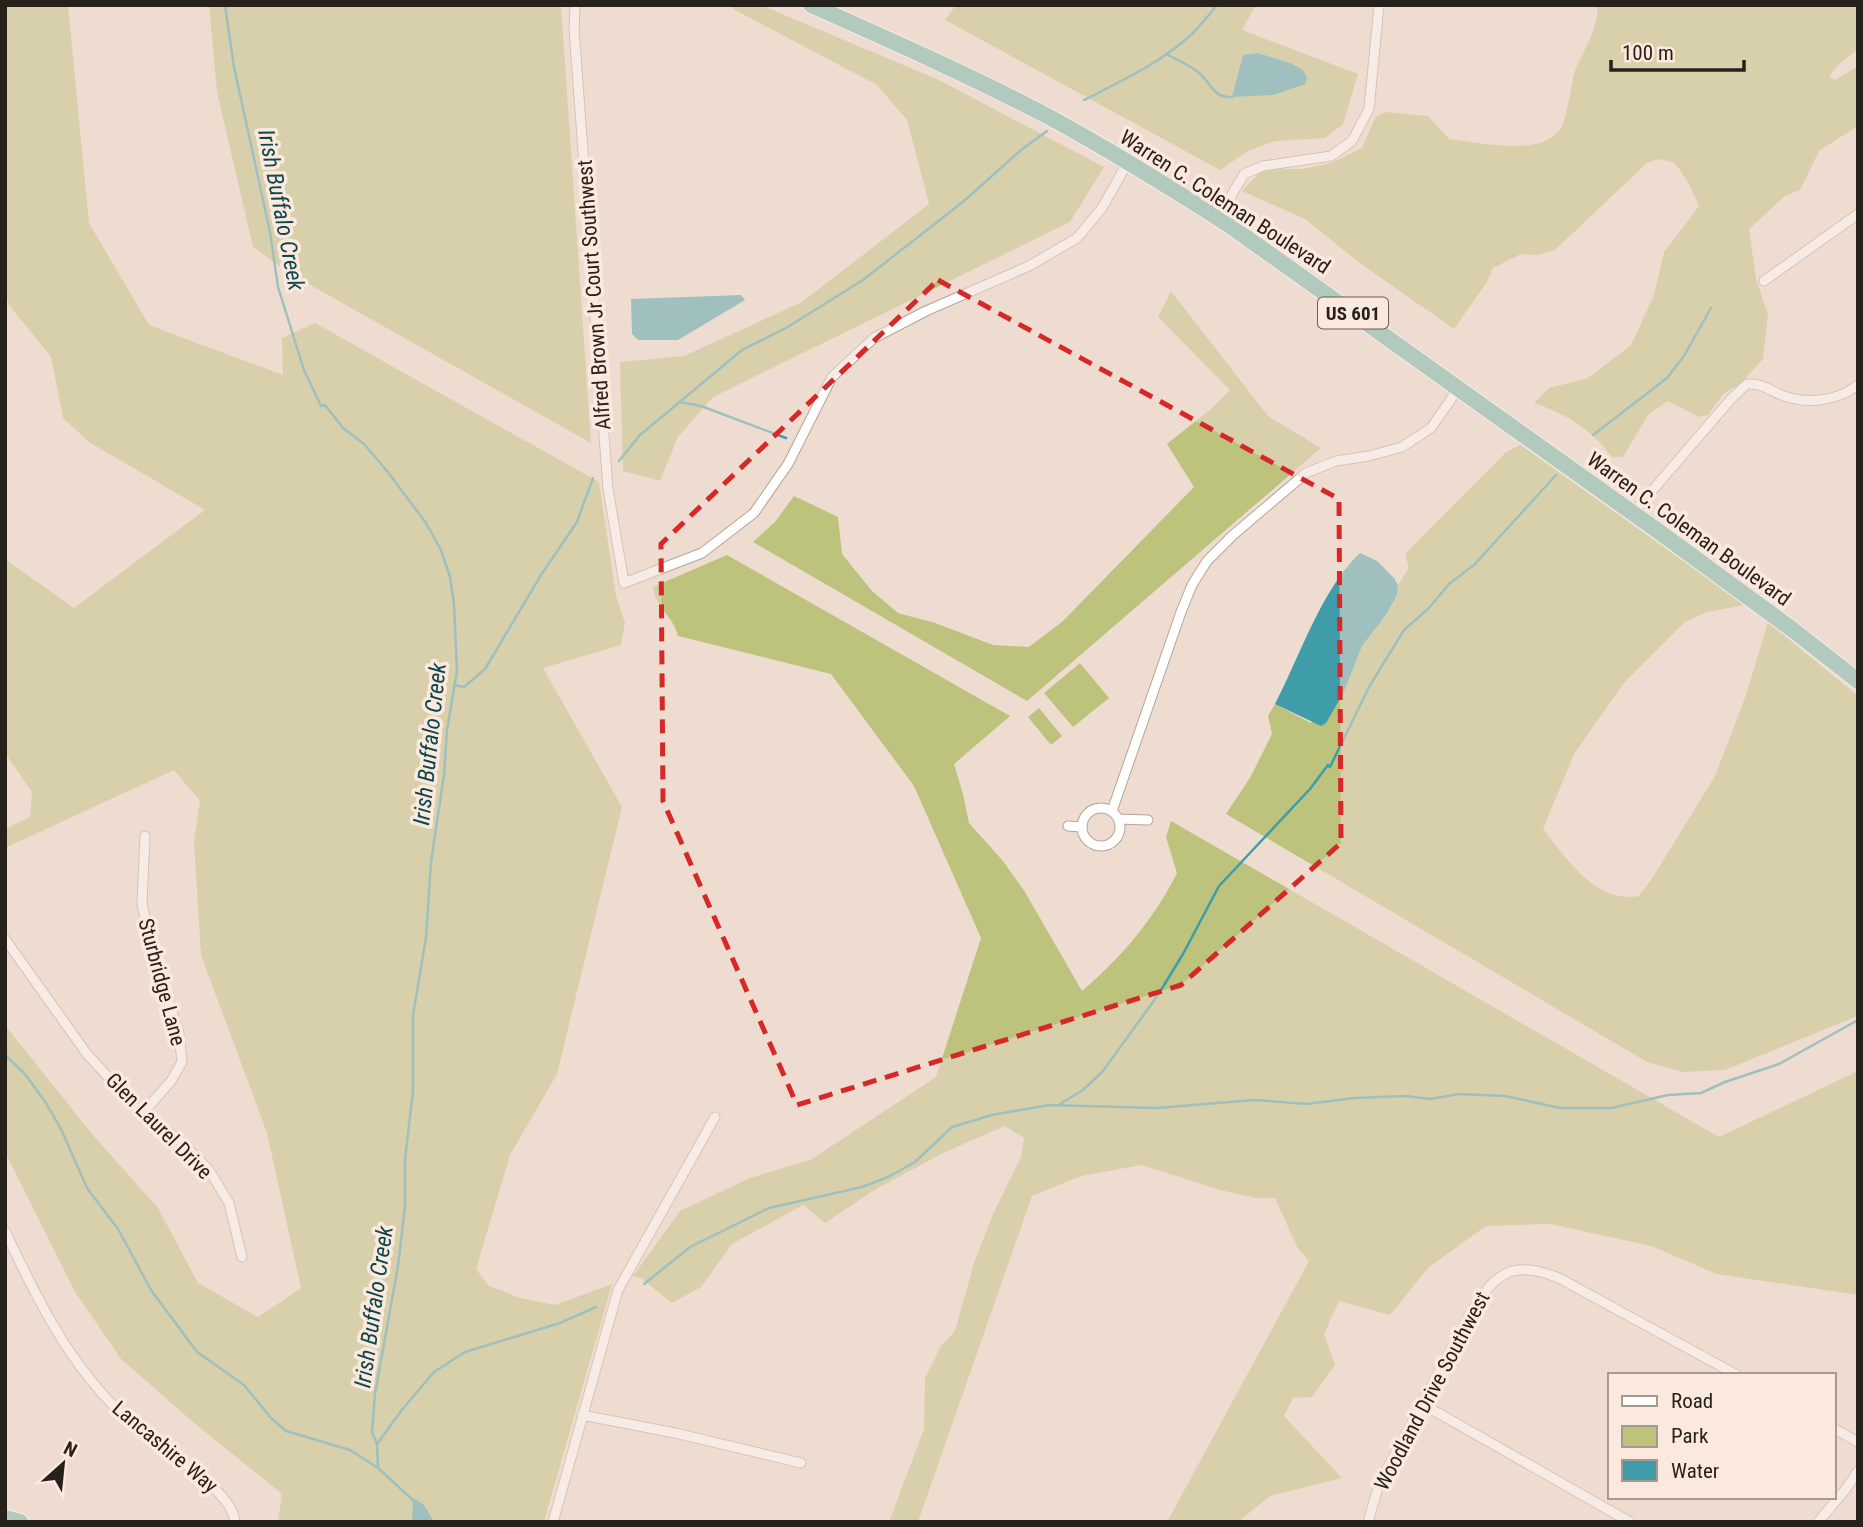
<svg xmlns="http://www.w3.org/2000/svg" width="1863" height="1527" viewBox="0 0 1863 1527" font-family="'Roboto Condensed',sans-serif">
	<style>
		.green { fill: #bdc27d }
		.water { fill: #3e9da8 }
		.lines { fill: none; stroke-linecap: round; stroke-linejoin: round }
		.stream { stroke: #3e9da8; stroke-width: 2.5 }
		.minor-casing { stroke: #b6a498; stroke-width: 11 }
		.trunk-casing { stroke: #fff; stroke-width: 18 }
		.minor { stroke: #fff; stroke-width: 9 }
		.trunk { stroke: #68b3a8; stroke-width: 16 }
		.marked { fill: none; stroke: #d62828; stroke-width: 5; stroke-dasharray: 14 9; stroke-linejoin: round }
		.labels { text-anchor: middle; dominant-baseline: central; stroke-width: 7; stroke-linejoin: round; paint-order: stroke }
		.shield { fill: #fce9dd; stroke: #675d56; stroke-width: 2 }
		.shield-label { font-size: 19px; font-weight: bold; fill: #27211c }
		.street-label { font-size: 21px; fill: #27211c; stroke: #fce9dd }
		.water-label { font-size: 23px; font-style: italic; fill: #0d464c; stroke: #fce9dd }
	</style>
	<rect width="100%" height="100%" fill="#efdcd0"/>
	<path class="green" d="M 5,5 L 68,5 L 89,223 L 149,325 L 283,375 L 282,338 L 315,323 L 599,482 L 616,596 L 625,623 L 621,645 L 543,668 L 622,807 L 557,1074 L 510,1155 L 476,1269 L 488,1285 L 520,1298 L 555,1305 L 612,1284 L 544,1522 L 278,1522 L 282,1494 L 193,1422 L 121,1359 L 75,1292 L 5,1152 L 5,1025 L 92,1134 L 158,1208 L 198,1283 L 258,1317 L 301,1288 L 267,1133 L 201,955 L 194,841 L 200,801 L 174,770 L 5,848 L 5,829 L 30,817 L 32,792 L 5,753 L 5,559 L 74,608 L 205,510 L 89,442 L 63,418 L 51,357 L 9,305 L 5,290 Z
		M 209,5 L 561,5 L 591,443 L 289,273 L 253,247 L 217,92 Z
		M 735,5 L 761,5 L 939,80 L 1104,167 L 1070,222 L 713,397 L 678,437 L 660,481 L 623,471 L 620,362 L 684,356 L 802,302 L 929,204 L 907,120 L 877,85 L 733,9 Z
		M 956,5 L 1256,5 L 1242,30 L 1358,74 L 1343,124 L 1325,138 L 1275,141 L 1248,151 L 1220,170 L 945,20 Z
		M 1597,5 L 1858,5 L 1858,49 L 1837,66 L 1829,76 L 1835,80 L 1858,66 L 1858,126 L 1819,151 L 1800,190 L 1785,196 L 1749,229 L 1756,279 L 1768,314 L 1763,359 L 1741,383 L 1723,394 L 1708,415 L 1699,417 L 1668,401 L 1648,415 L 1623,457 L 1612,457 C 1591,429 1566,414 1534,403 L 1549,388 L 1588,378 L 1631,345 L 1654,295 L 1664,252 L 1699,206 L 1688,182 L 1675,163 L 1658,159 L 1647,163 L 1555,250 L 1537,255 L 1521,254 L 1493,268 L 1487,282 L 1454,329 L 1361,264 L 1305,219 L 1242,191 L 1260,172 L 1278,169 L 1302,169 L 1331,163 L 1362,148 L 1375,118 L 1385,112 L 1428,116 L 1449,139 C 1479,142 1542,158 1561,128 C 1567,120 1571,83 1575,71 C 1583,50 1599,29 1597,5 Z
		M 1171,291 L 1268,416 L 1321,448 L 1027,701 L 753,542 L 775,522 L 794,496 L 838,517 L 842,554 L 872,591 L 898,613 L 935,623 L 993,645 L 1029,647 L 1063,621 L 1194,487 L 1167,444 L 1211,409 L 1230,390 L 1158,317 Z
		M 1521,445 L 1745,605 L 1707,612 L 1685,622 L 1624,683 L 1574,754 L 1543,829 C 1567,859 1596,904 1639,896 L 1653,877 L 1715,776 L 1746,695 L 1768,622 L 1858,696 L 1858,1016 L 1725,1070 L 1683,1072 L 1647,1062 L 1226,814 L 1250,778 L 1272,734 L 1268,716 L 1275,704 L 1311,723 L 1344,692 L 1362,646 L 1386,615 L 1397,595 L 1398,585 L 1409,568 L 1405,554 L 1506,452 Z
		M 727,555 L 1010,716 L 954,764 L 963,794 L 969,823 L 1003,861 L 1025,892 L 1082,991 C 1121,958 1154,919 1177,873 L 1166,837 L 1171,821 L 1719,1137 L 1858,1071 L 1858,1295 L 1717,1274 L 1651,1246 L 1550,1224 L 1486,1226 L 1429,1267 L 1390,1315 L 1339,1301 L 1324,1334 L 1335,1365 L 1312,1397 L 1293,1398 L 1284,1416 L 1342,1478 L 1270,1496 L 1238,1522 L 1167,1522 L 1309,1261 L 1297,1247 L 1275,1198 L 1256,1198 L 1220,1190 L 1142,1165 L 1081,1176 L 1032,1196 L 918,1522 L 889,1522 L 924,1429 L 925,1378 L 941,1346 L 955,1331 L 974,1263 L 993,1214 L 1021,1157 L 1024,1138 L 1005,1126 L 943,1153 L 876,1189 L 825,1223 L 803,1205 L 732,1244 L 701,1287 L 672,1303 L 641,1278 L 633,1276 L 680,1211 L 750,1178 L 812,1159 L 936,1077 L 981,938 L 914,786 L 831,674 L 678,636 C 672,613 657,612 653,587 Z
		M 1080,663 L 1109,698 L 1073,727 L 1044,693 Z
		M 1039,708 L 1062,736 L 1051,745 L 1028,717 Z"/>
	<path class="water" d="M 1258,53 L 1290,63 L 1303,70 L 1307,78 L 1305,84 L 1273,95 L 1232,97 L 1243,55 Z
		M 741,295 L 745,300 L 678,340 L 638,340 L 632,334 L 631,299 Z
		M 1360,553 L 1377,561 L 1394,578 L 1398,585 L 1397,595 L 1386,615 L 1362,646 L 1344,692 L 1326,723 L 1321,726 L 1275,704 C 1299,658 1322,588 1360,553 Z
		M 413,1498 L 424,1505 L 434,1522 L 412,1522 Z"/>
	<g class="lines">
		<path class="stream" d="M 225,5 L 234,67 L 270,232 L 278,287 L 304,370 L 321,406 L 325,405 L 343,428 L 364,444 L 387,471 L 426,523 L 441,550 L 450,577 L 454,604 L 457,671 L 447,730 L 444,775 L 431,862 L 426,938 L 413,1015 L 413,1091 L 405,1159 L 405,1206 L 398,1266 L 375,1394 L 372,1432 L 377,1444 L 378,1468 L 415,1502
			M 1168,55 C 1178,60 1189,65 1198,72 C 1211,82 1213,99 1233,97
			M 1084,100 C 1121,81 1161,63 1192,34 C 1201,25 1209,15 1217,5
			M 680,402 L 701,406 L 786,438
			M 1593,435 L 1667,378 L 1684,356 L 1711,308
			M 619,461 L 640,435 L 742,350 L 786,328 L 863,280 L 964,201 L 1021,150 L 1047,131
			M 454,685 L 464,687 L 485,669 L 541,575 L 577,522 L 593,478
			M 5,1055 L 25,1074 L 46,1103 L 61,1129 L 87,1188 L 118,1229 L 151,1290 L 197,1352 L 244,1385 L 271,1418 L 286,1431 L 350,1450 L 378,1468
			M 1060,1104 L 1083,1090 L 1103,1071 L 1158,995 L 1183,954 L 1219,886 L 1310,789 L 1328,765 L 1330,767 L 1369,687 L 1404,630 L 1428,609 L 1450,583 L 1474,565 L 1556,475
			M 644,1284 L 690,1247 L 769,1208 L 862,1187 L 888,1177 L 915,1162 L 952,1127 L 992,1115 L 1049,1105 L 1157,1108 L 1254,1100 L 1307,1104 L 1354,1098 L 1405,1096 L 1431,1099 L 1458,1094 L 1505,1096 L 1560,1108 L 1611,1108 L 1668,1095 L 1701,1093 L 1725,1082 L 1779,1064 L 1858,1020
			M 378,1443 L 401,1411 L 434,1372 L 465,1352 L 560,1323 L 596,1307"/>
		<defs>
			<path id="minor" d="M 575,5 L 574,29 L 608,489 L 624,583 L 702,553 L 754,513 L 788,464 L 832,377 L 874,338 L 926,311 L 1029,266 L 1077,238 L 1102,208 L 1128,162
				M 1218,218 L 1244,174 L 1263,166 L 1331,156 L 1352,141 L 1369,109 L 1379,5
				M 1764,281 L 1858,214
				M 1632,514 L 1731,399 L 1747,384 C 1760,383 1768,389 1779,394 C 1804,405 1836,402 1858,385
				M1082 827a19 19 0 1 1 38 0a19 19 0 1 1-38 0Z
				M 1112,811 L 1181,612 L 1192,585 L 1207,561 L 1233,535 L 1306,473 L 1336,461 L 1369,456 L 1402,447 L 1431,428 L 1458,389
				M 1119,819 L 1148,820
				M 1068,826 L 1082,827
				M 5,939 L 87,1054 L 142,1114 L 177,1138 L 209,1170 L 229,1203 L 242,1257
				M 142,1114 L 171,1081 L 182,1062 L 179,1034 L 153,953 L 142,904 L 145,836
				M 5,1231 C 42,1310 76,1378 144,1434 C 168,1454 232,1490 235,1522
				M 1424,1405 L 1630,1522
				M 582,1415 L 675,1433 L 801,1463
				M 1833,1428 L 1858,1442
				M 553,1522 L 618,1290 L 715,1117
				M 1368,1522 L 1379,1484 L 1475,1305 C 1500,1268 1517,1262 1559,1278 L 1737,1375
				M 1818,1522 L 1845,1490 L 1858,1471"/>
			<path id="trunk" d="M 811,5 C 892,41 973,77 1051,118 C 1112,151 1171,188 1229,225 L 1658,531 L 1793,630 L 1858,681
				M 5,1518 L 20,1522"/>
		</defs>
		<use href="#minor" class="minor-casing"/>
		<use href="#trunk" class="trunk-casing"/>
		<use href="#minor" class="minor"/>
		<use href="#trunk" class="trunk"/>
	</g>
	<path d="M0 0H1863V1527H0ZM 938,280 L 1339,499 L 1341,843 L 1181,985 L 797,1105 L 663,801 L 661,544 Z" fill="#efdcd0" fill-opacity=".55" fill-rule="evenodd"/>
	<path class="marked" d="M 938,280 L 1339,499 L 1341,843 L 1181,985 L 797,1105 L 663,801 L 661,544 Z"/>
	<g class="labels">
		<rect class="shield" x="1318" y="297.5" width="70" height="31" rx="5"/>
		<g class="shield-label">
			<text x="1353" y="313">US 601</text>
		</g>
		<g class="street-label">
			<text transform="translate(1225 202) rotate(33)">Warren C. Coleman Boulevard</text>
			<text transform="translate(594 295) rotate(-94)">Alfred Brown Jr Court Southwest</text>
			<text transform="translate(1689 529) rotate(36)">Warren C. Coleman Boulevard</text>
			<text transform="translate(162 982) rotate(75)">Sturbridge Lane</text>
			<text transform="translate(159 1126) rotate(45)">Glen Laurel Drive</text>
			<text transform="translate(1432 1391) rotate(-62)">Woodland Drive Southwest</text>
			<text transform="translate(165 1447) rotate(40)">Lancashire Way</text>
		</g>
		<g class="water-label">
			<text transform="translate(281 210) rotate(79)">Irish Buffalo Creek</text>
			<text transform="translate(430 744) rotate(-84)">Irish Buffalo Creek</text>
			<text transform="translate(374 1307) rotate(-82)">Irish Buffalo Creek</text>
		</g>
	</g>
	<rect width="1863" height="1527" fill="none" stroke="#27211c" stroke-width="14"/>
	<rect x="1608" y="1373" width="228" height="126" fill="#fce9dd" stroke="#a79990" stroke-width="2"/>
	<rect x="1622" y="1396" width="35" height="10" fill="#ffffff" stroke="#a79990" stroke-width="2"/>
	<text x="1671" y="1408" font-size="21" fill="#27211c">Road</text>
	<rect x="1622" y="1426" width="35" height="21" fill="#bdc27d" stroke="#a79990" stroke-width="2"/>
	<text x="1671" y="1443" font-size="21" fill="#27211c">Park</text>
	<rect x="1622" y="1460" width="35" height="21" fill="#3e9da8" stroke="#a79990" stroke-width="2"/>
	<text x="1671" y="1478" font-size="21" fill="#27211c">Water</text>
	<g transform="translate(63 1464) rotate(27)" stroke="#fce9dd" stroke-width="5" paint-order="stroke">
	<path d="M0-5L12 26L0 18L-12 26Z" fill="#27211c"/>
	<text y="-10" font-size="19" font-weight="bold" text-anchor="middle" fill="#27211c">N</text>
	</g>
	<path d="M1611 60v10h133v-10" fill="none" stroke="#27211c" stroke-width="3.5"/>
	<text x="1622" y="60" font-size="21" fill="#27211c" stroke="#fce9dd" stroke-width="5" paint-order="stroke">100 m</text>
</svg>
